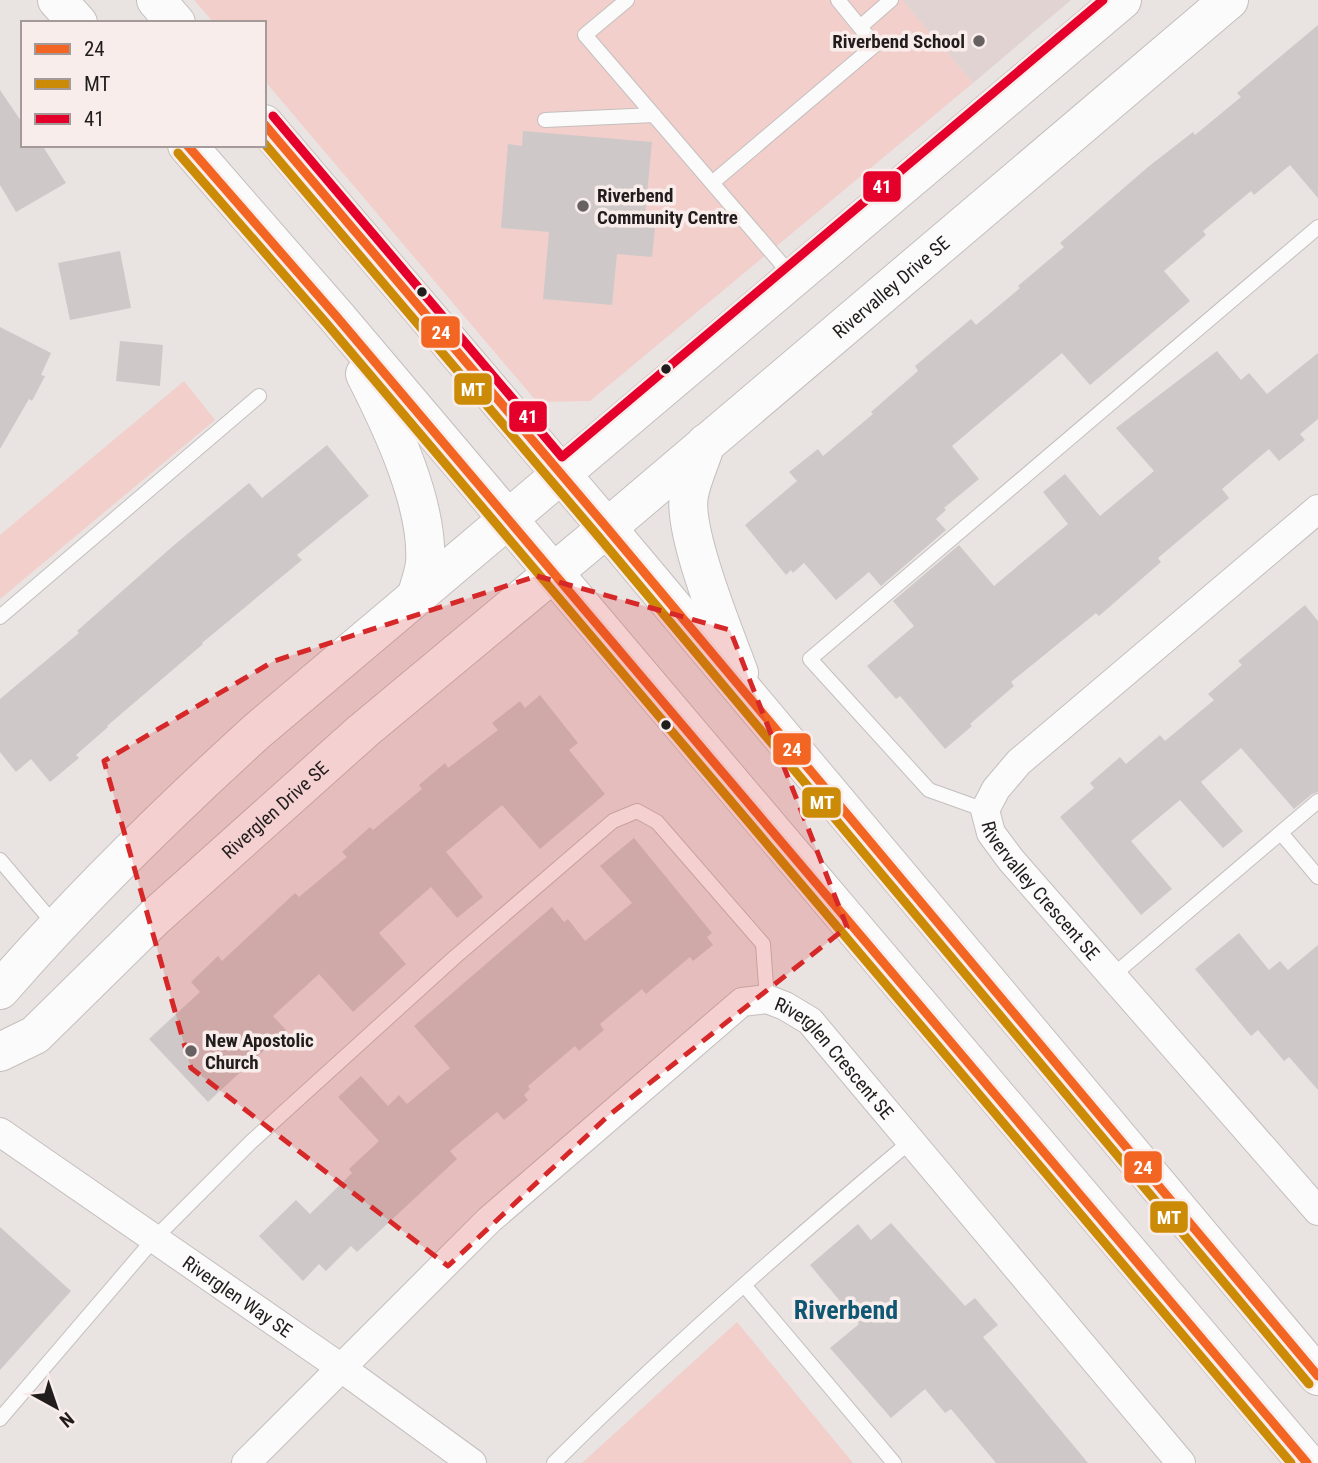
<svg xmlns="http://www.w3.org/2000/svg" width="1318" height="1463" viewBox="0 0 1318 1463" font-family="'Roboto Condensed',sans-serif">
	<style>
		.built { fill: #e0d3d1 }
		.green { fill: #f2cfcb }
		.building { fill: #cec9c8 }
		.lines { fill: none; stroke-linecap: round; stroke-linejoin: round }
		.lane-casing { stroke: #c4bfbe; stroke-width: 16 }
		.street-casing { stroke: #c4bfbe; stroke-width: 30 }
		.secondary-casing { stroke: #c4bfbe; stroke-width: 40 }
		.lane { stroke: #fcfbfb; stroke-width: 14 }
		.street { stroke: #fcfbfb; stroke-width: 28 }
		.secondary { stroke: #fcfbfb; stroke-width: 38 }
		.bus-1-casing { stroke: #f9edec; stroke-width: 14 }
		.bus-2-casing { stroke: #f9edec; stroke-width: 14 }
		.bus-3-casing { stroke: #f9edec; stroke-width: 14 }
		.bus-1 { stroke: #f26522; stroke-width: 9 }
		.bus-2 { stroke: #cc8b06; stroke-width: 9 }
		.bus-3 { stroke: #e4002b; stroke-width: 9 }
		.marked { fill: #d62828; fill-opacity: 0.2; stroke: #d62828; stroke-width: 5; stroke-dasharray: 14 9; stroke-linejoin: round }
		.poi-dot { fill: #676261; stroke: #f9edec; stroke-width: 2.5 }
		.bus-dot { fill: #211d1c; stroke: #f9edec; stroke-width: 2.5 }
		.labels { text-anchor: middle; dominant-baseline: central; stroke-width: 7; stroke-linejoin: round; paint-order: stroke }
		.poi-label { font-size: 19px; font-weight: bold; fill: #211d1c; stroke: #f9edec; text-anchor: start }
		.street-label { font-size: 19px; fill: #211d1c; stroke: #f9edec }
		.district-label { font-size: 26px; font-weight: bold; fill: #105773; stroke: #f9edec }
		.line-badge { stroke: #f9edec; stroke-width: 2.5 }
		.badge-label { font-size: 19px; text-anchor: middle; font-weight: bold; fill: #fff }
	</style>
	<rect width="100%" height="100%" fill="#e9e3e2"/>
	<path class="built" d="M 902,0 L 1071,0 L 973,83 Z"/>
	<path class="green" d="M 194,0 L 902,0 L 973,83 L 590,401 L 537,402 L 264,80 L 264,23 L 214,23 Z
		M 184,381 L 215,420 L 0,599 L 0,535 Z
		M 737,1322 L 853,1463 L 582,1463 Z"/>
	<path class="building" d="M 1318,25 L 1318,198 L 1290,165 L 1254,195 L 1251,191 L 1203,231 L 1206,235 L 1164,271 L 1190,301 L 1090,385 L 1062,353 L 952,446 L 979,479 L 944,508 L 946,510 L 936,519 L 946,530 L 881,586 L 869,572 L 836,600 L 804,563 L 793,573 L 791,570 L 786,575 L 745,525 L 797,481 L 789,472 L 818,449 L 823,456 L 873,414 L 871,412 L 918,371 L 915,366 L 971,319 L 976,325 L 1020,288 L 1018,286 L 1064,247 L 1060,243 L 1148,167 L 1193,132 L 1195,135 L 1241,97 L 1237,93 Z
		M 0,90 L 23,124 L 23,145 L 42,145 L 66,183 L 16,212 L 0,185 Z
		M 523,131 L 652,142 L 644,227 L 655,228 L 652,257 L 617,254 L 612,305 L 543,299 L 549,232 L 501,228 L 508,144 L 522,146 Z
		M 120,251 L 131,308 L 70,320 L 58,263 Z
		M 0,327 L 51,353 L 41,375 L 45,376 L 32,401 L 29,399 L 0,449 Z
		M 120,341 L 163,345 L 160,386 L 116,381 Z
		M 1217,351 L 1241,380 L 1249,373 L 1267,394 L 1318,353 L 1318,419 L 1300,434 L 1305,440 L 1279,461 L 1269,449 L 1222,489 L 1229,498 L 1158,558 L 1161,562 L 1099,616 L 1096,613 L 1011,682 L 1014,686 L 970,724 L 972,726 L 945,749 L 900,696 L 896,699 L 867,666 L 914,626 L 893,601 L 959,545 L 994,586 L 1068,524 L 1043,492 L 1065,474 L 1100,516 L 1154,471 L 1116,428 Z
		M 327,445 L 369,496 L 297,555 L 302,560 L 202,643 L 203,644 L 107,726 L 108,727 L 76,755 L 79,758 L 50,782 L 31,759 L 16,772 L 0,752 L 0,699 L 79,633 L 77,631 L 173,546 L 249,483 L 262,498 Z
		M 1305,605 L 1318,621 L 1318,792 L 1312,794 L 1294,809 L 1241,748 L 1201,782 L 1243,831 L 1223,848 L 1180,800 L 1131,841 L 1172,889 L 1141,915 L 1060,817 L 1094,788 L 1090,783 L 1120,757 L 1126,764 L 1160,735 L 1165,741 L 1214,700 L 1208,694 L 1242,665 L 1238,661 Z
		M 540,695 L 578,743 L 569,750 L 605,794 L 540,849 L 502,805 L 446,852 L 483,897 L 457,918 L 431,887 L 379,933 L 406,964 L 353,1012 L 319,974 L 273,1016 L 286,1030 L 208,1102 L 149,1039 L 200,992 L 191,982 L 218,956 L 222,961 L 295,893 L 299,897 L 347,857 L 342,852 L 370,827 L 373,830 L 422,789 L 419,785 L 445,763 L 448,768 L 498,730 L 492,723 L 520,701 L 525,708 Z
		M 634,838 L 712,933 L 707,937 L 713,945 L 693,961 L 690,957 L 646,994 L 642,989 L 600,1024 L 604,1030 L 579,1051 L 575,1046 L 528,1086 L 530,1089 L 524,1095 L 528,1100 L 504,1120 L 497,1112 L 450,1151 L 457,1159 L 357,1252 L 351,1246 L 326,1271 L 319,1264 L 303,1281 L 259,1236 L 296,1200 L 310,1214 L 352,1173 L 349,1169 L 379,1141 L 338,1097 L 361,1076 L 388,1106 L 399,1095 L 407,1104 L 450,1068 L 414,1026 L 552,907 L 564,922 L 568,919 L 585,941 L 632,903 L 600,866 Z
		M 1239,933 L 1269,970 L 1280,961 L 1288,970 L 1318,945 L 1318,1090 L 1289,1057 L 1284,1061 L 1258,1030 L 1251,1036 L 1195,969 Z
		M 891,1223 L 965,1306 L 975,1298 L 998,1325 L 983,1337 L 1088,1463 L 996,1463 L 951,1409 L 945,1413 L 925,1389 L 891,1418 L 830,1348 L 859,1324 L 810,1265 L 858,1224 L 871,1240 Z
		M 0,1227 L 71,1291 L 0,1370 Z"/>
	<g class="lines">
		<defs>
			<path id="lane" d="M 627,0 L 585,35 L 792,276
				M 838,0 L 860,27 L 891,0
				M 545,120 L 654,115
				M 712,183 L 875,45 L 860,27
				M 0,617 L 259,396
				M 985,810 L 929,790 L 810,659 L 1318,227
				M 1281,833 L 1318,877
				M 0,860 L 55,925
				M 1111,977 L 1318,801
				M 744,1285 L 894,1463
				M 0,1419 L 154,1239 L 251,1142 L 455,957 L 613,821 L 637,811 L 657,822 L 763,944 L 767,999
				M 554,1463 C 667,1350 788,1244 911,1141"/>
			<g id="street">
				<path id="s1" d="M 1318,509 L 1019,762 L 996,789 L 985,810 L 991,833 L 1011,860 L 1318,1211"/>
				<path id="s2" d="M 0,1132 L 340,1367 L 472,1463"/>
				<path id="s3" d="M 246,1463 L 489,1220 L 742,1002 L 767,999 L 785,1006 L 810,1021 L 1181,1463"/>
			</g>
			<g id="secondary">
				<path d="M 57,0 L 78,23"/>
				<path d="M 156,0 L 176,23"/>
				<path d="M 264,124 L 607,528 L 1318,1376"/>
				<path d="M 187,145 L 336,316 L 1307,1463"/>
				<path d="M 365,374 C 391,425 429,505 425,563 C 424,573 420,584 417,594"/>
				<path d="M 706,443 C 701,460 692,478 689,495 C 682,531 725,635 739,673"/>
				<path d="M 0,990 C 80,898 166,814 256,732 L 1122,0"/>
				<path id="s4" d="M 0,1052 L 35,1035 L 155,917 L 363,731 L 607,528 L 1229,0"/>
			</g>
		</defs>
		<use href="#lane" class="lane-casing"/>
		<use href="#street" class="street-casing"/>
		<use href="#secondary" class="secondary-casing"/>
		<use href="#lane" class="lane"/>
		<use href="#street" class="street"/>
		<use href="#secondary" class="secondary"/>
		<defs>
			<path id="bus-1" d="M 264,124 L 607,528 L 1318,1376
				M 187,145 L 336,316 L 1307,1463"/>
			<path id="bus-2" d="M 264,143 L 598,536 L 1309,1384
				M 178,153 L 327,324 L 1291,1463"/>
			<path id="bus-3" d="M 273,116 L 562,457 L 1103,0"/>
		</defs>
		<use href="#bus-1" class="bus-1-casing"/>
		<use href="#bus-2" class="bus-2-casing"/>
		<use href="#bus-3" class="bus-3-casing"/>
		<use href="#bus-1" class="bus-1"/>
		<use href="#bus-2" class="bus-2"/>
		<use href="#bus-3" class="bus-3"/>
	</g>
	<path class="marked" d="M 537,576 L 730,630 L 847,927 L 608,1116 L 448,1266 L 191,1068 L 104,761 L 274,661 Z"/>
	<g class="poi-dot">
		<circle cx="979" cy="41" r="7"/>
		<circle cx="583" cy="206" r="7"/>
		<circle cx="191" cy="1051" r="7"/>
	</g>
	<g class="bus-dot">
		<circle cx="422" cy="292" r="6"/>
		<circle cx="666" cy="369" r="6"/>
		<circle cx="666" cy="725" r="6"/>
	</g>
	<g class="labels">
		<g class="poi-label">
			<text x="965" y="41" text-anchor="end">Riverbend School</text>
			<text x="597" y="195">Riverbend<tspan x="597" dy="22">Community Centre</tspan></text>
			<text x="205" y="1040">New Apostolic<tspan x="205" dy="22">Church</tspan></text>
		</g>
		<g class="street-label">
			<text stroke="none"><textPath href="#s4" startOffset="1176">Rivervalley Drive SE</textPath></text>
			<text stroke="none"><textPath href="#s4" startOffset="368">Riverglen Drive SE</textPath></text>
			<text stroke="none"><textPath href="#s1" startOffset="550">Rivervalley Crescent SE</textPath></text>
			<text stroke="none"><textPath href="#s3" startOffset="794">Riverglen Crescent SE</textPath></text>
			<text stroke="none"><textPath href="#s2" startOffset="289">Riverglen Way SE</textPath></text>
		</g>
		<g class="district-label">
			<text x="846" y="1310">Riverbend</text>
		</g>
	</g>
	<g class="line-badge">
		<rect x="862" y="170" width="40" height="33" rx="7" fill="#e4002b"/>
		<rect x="420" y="315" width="41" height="34" rx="7" fill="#f26522"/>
		<rect x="453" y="372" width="40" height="34" rx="7" fill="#cc8b06"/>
		<rect x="508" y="400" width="40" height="33" rx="7" fill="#e4002b"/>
		<rect x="772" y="732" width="40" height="34" rx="7" fill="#f26522"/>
		<rect x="801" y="786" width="41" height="33" rx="7" fill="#cc8b06"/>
		<rect x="1123" y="1150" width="40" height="34" rx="7" fill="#f26522"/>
		<rect x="1149" y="1200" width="40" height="34" rx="7" fill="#cc8b06"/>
	</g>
	<g class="badge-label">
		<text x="882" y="193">41</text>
		<text x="441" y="339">24</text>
		<text x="473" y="396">MT</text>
		<text x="528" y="423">41</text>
		<text x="792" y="756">24</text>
		<text x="822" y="809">MT</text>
		<text x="1143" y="1174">24</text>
		<text x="1169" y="1224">MT</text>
	</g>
	<rect x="21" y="21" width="245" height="126" fill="#f9edec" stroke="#a39a99" stroke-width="2"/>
	<rect x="35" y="44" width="35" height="10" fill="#f26522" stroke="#a39a99" stroke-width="2"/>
	<text x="84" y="56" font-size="21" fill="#211d1c">24</text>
	<rect x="35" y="79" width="35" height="10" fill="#cc8b06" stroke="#a39a99" stroke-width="2"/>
	<text x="84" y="91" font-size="21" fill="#211d1c">MT</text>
	<rect x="35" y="114" width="35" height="10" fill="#e4002b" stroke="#a39a99" stroke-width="2"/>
	<text x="84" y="126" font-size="21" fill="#211d1c">41</text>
	<g transform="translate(56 1407) rotate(140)" stroke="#f9edec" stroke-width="5" paint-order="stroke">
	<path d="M0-5L12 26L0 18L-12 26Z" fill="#211d1c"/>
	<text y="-10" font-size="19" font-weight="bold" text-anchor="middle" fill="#211d1c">N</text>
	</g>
</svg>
